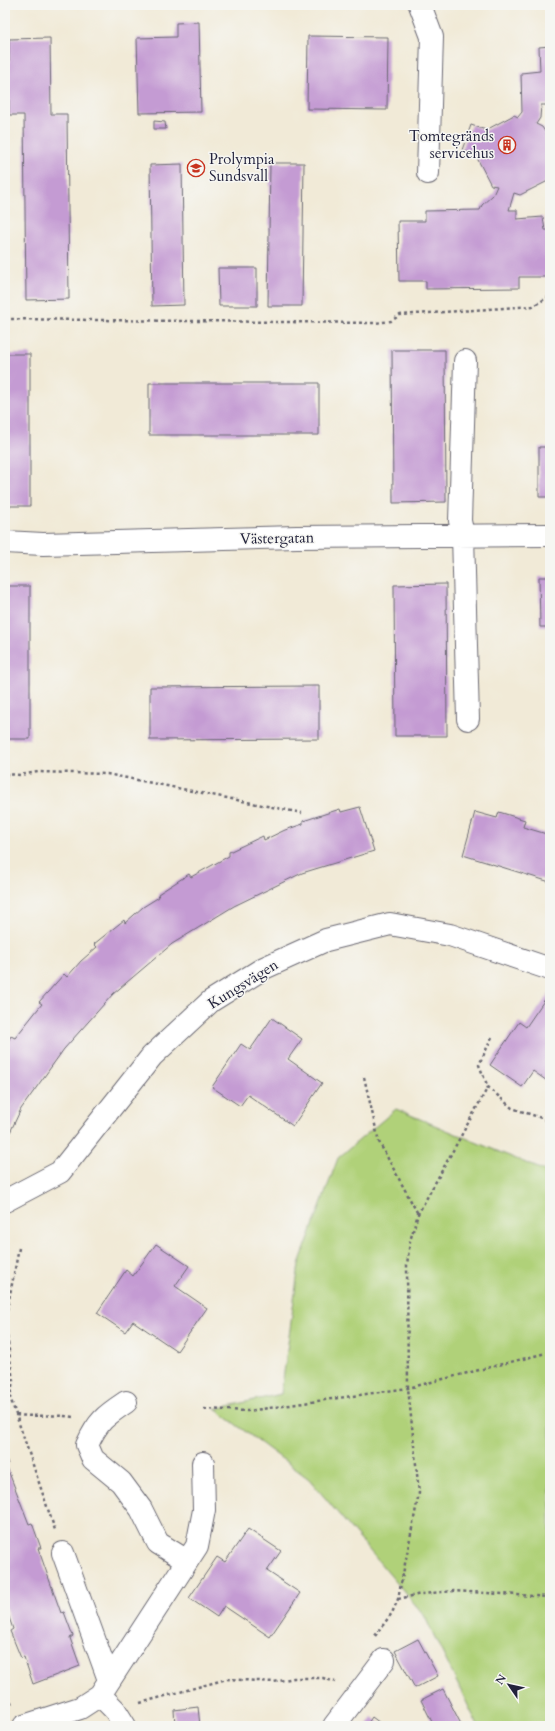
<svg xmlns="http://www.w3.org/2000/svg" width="555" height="1731" viewBox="0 0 555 1731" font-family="Cardo,serif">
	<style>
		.green { fill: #b0d179; stroke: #697a5a }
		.building { fill: #c49bd3 }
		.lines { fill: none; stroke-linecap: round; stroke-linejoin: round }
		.minor-casing { stroke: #6a6872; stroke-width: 24 }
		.path { stroke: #6a6872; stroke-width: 2.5; stroke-dasharray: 3 3; stroke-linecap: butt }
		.minor { stroke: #fff; stroke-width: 22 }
		.labels { text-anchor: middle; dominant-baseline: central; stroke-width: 3; stroke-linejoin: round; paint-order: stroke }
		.poi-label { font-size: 15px; fill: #22223b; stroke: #f6f6f2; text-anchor: end }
		.street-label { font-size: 15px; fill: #22223b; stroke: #f6f6f2 }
	</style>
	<rect width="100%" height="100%" fill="#f6f6f2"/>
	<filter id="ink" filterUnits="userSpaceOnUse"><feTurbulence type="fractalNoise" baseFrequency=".025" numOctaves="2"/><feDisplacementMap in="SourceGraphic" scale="8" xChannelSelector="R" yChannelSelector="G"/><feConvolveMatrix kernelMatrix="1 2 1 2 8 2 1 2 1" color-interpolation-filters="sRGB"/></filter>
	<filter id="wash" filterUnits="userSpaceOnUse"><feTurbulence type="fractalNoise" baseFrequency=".012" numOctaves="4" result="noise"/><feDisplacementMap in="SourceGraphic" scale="16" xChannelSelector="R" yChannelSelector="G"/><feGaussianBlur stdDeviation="0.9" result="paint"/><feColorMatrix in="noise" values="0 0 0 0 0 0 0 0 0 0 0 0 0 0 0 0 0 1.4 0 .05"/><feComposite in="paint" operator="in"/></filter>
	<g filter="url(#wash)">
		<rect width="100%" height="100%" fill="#f1ead7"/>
		<path class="green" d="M 396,1109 L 550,1173 L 550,1726 L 478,1726 L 424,1615 L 309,1479 L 215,1409 L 281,1394 L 299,1264 L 338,1158 Z"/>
		<g id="blocks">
			<path class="building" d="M 199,22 L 201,112 L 139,113 L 137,38 L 176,37 L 176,23 Z
				M 308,36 L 388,37 L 387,110 L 307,109 Z
				M 50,38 L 51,114 L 67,114 L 69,299 L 26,300 L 24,115 L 9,115 L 9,39 Z
				M 550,46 L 550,105 L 541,105 L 540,118 L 536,124 L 542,127 L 550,139 L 550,175 L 548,181 L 520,195 L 514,193 L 509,210 L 517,210 L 517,219 L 543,217 L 545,230 L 550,230 L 550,266 L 546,266 L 546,277 L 519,277 L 519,288 L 426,289 L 426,281 L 399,281 L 398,221 L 425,221 L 425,211 L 480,210 L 482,205 L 493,195 L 497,186 L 491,185 L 476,156 L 462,150 L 471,125 L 486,130 L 514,115 L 518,117 L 522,112 L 521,73 L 540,71 L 539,47 Z
				M 154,121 L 165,122 L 166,129 L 154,129 Z
				M 270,163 L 304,163 L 302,306 L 268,306 Z
				M 182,164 L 184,305 L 152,306 L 150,165 Z
				M 218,268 L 257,268 L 257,306 L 219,306 Z
				M 392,350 L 445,350 L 446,502 L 393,503 Z
				M 5,354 L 30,354 L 30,506 L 5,506 Z
				M 149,383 L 319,383 L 319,435 L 149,435 Z
				M 539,447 L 550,447 L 550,497 L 539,497 Z
				M 539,577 L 550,577 L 550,627 L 540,627 Z
				M 446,584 L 447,736 L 395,736 L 394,585 Z
				M 5,586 L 30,586 L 30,739 L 5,739 Z
				M 319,686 L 319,739 L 150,740 L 150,687 Z
				M 360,807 L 374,851 L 302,873 L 234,906 L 172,944 L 113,994 L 64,1049 L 21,1109 L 5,1143 L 5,1046 L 11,1036 L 15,1038 L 42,1004 L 39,1002 L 64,974 L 67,977 L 81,961 L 97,947 L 94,944 L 124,920 L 125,923 L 143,907 L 159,897 L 158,894 L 189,874 L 191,877 L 229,856 L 229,852 L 263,836 L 264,840 L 285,830 L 303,824 L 303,821 L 340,809 L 341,812 Z
				M 475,812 L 497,818 L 499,812 L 525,820 L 523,827 L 550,835 L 550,882 L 463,855 Z
				M 550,992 L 550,1083 L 533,1071 L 522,1087 L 490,1065 L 519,1022 L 526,1027 Z
				M 272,1018 L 302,1039 L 288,1059 L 322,1083 L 293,1126 L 248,1095 L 240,1106 L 212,1087 L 241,1044 L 250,1050 Z
				M 156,1244 L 189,1266 L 175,1286 L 207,1308 L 177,1351 L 133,1321 L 125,1332 L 97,1313 L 126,1270 L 133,1276 Z
				M 5,1456 L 8,1464 L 6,1465 L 29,1524 L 32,1523 L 41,1548 L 38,1548 L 61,1613 L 64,1612 L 73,1636 L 70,1638 L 80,1666 L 33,1684 L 24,1657 L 21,1658 L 10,1631 L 13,1629 L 5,1606 Z
				M 248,1529 L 281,1551 L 267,1571 L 300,1593 L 270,1637 L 224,1606 L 217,1617 L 189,1598 L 217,1557 L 225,1562 Z
				M 418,1639 L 438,1676 L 415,1688 L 395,1651 Z
				M 443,1689 L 462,1726 L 434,1726 L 421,1700 Z
				M 198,1707 L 200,1726 L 175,1726 L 174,1710 Z
				M 372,1717 L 384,1726 L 366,1726 Z"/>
		</g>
	</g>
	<g filter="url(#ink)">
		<use href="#blocks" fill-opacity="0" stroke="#6a6872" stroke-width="1"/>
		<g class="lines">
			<defs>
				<path id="minor" d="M 420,5 L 432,37 L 428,173
					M 465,361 L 460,521 L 463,535 L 468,719
					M 5,542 L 43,544 L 297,537 L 550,535
					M 5,1201 L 60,1172 L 152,1056 L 211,1001 L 264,968 L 326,940 L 390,924 L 450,935 L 550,969
					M 126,1402 C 105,1416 98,1421 87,1445 L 93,1459 L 121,1482 L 141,1509 L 158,1543 L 187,1561
					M 63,1553 L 109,1680
					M 100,1695 L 115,1710 L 125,1726
					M 24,1726 L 80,1708 L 100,1695 L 197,1546 L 204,1510 L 203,1463
					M 334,1726 L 384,1660"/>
			</defs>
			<use href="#minor" class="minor-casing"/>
			<path class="path" d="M 5,319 L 375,323 L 391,321 L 400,315 L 533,306 L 550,296
				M 5,774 L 20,775 L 38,772 L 107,774 L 302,813
				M 492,1037 L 479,1065 L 488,1087 L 512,1108 L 550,1121
				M 364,1077 L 379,1142 L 418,1214
				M 19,1248 L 5,1320 L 13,1381 L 10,1397 L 55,1530
				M 204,1409 L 248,1411 L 408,1388 L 550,1352
				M 16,1415 C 36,1417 53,1414 73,1417
				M 398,1599 L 421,1594 L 454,1591 L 550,1597
				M 375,1636 L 392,1613 L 398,1599 L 419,1493 L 408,1388 L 407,1265 L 410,1241 L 418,1214 L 488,1087
				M 5,1684 L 12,1705
				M 140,1703 L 227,1679 L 274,1682 L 294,1678 L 323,1678 L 335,1682"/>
			<use href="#minor" class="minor"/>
		</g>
	</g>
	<defs>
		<symbol id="building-ring" viewBox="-11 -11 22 22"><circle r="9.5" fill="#f6f6f2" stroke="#c8321e" stroke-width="1.5"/><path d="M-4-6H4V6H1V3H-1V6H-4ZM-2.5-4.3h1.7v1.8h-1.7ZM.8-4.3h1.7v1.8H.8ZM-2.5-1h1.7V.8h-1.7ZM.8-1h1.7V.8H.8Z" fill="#c8321e"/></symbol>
		<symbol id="school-ring" viewBox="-11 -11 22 22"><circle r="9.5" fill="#f6f6f2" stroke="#c8321e" stroke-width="1.5"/><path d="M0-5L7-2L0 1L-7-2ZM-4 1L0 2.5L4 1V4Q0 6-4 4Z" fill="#c8321e"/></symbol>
	</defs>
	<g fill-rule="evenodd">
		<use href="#building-ring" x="497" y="135" width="20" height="20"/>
		<use href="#school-ring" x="186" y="158" width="20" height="20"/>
	</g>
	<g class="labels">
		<g class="poi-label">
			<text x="494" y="136">Tomtegränds<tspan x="494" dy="17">servicehus</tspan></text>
			<text x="209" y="159" text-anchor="start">Prolympia<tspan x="209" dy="17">Sundsvall</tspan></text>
		</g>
		<g class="street-label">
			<text transform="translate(277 538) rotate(-1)">Västergatan</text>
			<text transform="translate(243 984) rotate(-32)">Kungsvägen</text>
		</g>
	</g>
	<rect width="555" height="1731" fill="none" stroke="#f6f6f2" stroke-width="20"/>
	<g transform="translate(509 1685) rotate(304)" stroke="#f6f6f2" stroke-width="3" paint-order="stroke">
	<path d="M0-3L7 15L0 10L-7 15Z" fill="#22223b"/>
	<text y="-6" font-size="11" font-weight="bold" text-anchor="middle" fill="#22223b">N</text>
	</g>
</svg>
